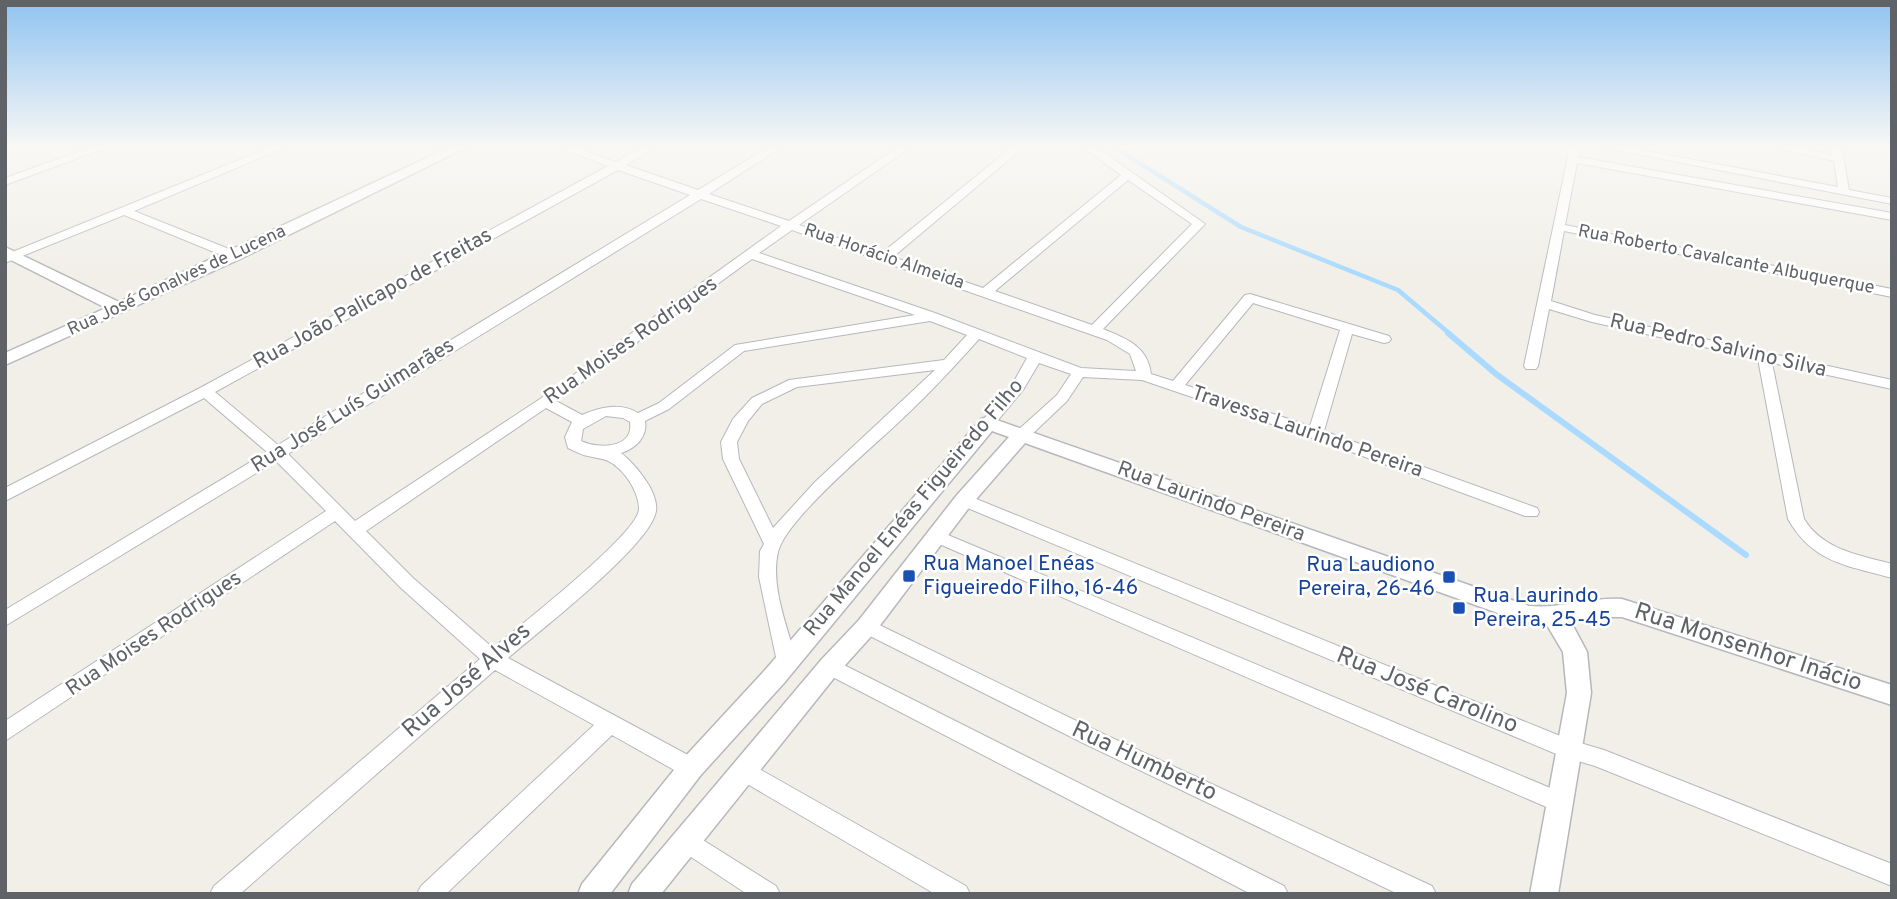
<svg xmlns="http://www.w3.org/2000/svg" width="1897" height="899" viewBox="0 0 1897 899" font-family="Overpass,sans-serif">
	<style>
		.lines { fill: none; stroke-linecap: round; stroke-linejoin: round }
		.stream-far1 { stroke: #aadaff; stroke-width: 4.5 }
		.stream { stroke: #aadaff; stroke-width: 6 }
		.minor-casing { stroke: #b5b8bc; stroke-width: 2 }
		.tertiary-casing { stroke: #b5b8bc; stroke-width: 3 }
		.minor { fill: #fff; fill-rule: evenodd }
		.tertiary { fill: #fff; fill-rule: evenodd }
		.transit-dot { fill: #1a4fb4; stroke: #fff; stroke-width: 2.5 }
		.labels { text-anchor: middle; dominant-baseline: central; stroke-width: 5; stroke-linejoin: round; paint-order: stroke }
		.far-street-label { font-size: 18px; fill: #5f6368; stroke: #fff }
		.street-label { font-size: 21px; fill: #5f6368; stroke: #fff }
		.transit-label { font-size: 21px; fill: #164399; stroke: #fff; text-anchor: start }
		.near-street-label { font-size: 24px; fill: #5f6368; stroke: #fff }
	</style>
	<rect width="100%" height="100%" fill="#f1efe8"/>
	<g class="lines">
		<path class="stream-far1" d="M 1114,147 L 1241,227 L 1398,290 L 1450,334"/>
		<path class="stream" d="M 1448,333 L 1496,374 L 1746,555"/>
		<defs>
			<path id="minor" d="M 92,147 L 108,147 L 5,185 L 5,178 Z
				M 271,147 L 286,147 L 134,211 L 239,253 L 239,259 L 231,259 L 124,215 L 5,263 L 5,255 Z
				M 557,147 L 573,147 L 616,162 L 642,147 L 656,147 L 626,165 L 698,190 L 769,147 L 782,147 L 709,194 L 789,221 L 898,147 L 911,147 L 799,225 L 882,253 L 1012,147 L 1024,147 L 893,257 L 983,288 L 1121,175 L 1083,147 L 1096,147 L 1205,224 L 1103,329 C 1125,338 1148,346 1151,374 L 1173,381 L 1245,295 L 1250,294 L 1389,336 L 1391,339 L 1389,342 L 1384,343 L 1352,334 L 1324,431 L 1537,508 L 1539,512 L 1537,516 L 1525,516 L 1330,444 L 1142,380 L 1083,377 L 1067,401 L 1027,439 L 1017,439 L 1014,435 L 1017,431 L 1057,395 L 1071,374 L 1039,363 L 1023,390 L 993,426 L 983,426 L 980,423 L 983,420 L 1012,385 L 1027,358 L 979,339 C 954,367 929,394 901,420 C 874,446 785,520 778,552 C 770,586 788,629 797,662 L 794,668 L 787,670 L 780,668 L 777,662 L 759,577 L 760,551 L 764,544 L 723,459 L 721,442 L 733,419 L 752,398 L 789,380 L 944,360 L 967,335 L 930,321 L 744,351 L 669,409 L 645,421 C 648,437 635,449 621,453 C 635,464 659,492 656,511 C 651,545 538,632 508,658 L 699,761 L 702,768 L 699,775 L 691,778 L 683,775 L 612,735 L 446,894 L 417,894 L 421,886 L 594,725 L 495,670 L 240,894 L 210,894 L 214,886 L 480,659 L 401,588 L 335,521 L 5,741 L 5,721 L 326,511 L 276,461 L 5,626 L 5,610 L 267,452 L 204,398 L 5,501 L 5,488 L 200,388 L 608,166 ZM 618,170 L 690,195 L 278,445 L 215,392 ZM 1128,180 L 1192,224 L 1092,325 L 995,291 ZM 701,199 L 781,226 L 540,399 L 355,521 L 288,454 ZM 792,230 L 1107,340 L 1130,354 L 1136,371 L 1081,368 L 935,313 L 759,253 ZM 752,259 L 915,315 L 735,345 L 659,403 L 638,413 C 621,402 599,407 582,415 L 556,401 ZM 1253,303 L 1340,330 L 1310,426 L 1185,385 ZM 935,370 L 815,482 L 773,528 L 739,459 L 737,442 L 748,421 L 762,404 L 797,387 ZM 546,408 L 572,422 L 565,437 L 568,448 C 575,451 581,455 588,456 C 600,459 607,458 617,467 C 628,476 639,494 639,509 C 639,533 517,628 493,648 L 413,578 L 366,531 ZM 606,416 L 623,418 L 630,422 C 634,449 598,449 581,441 L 583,429 Z
				M 1570,147 L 1580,147 L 1578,157 L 1892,213 L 1892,220 L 1577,163 L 1565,225 L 1892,289 L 1892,297 L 1564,231 L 1551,301 L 1595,315 L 1892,380 L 1892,389 L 1772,363 L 1804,519 C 1823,550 1859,555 1892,564 L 1892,578 C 1846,565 1813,563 1788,519 L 1758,359 L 1592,322 L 1549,309 L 1538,366 L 1536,369 L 1526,369 L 1524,366 Z
				M 1601,147 L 1625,147 L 1838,187 L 1834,161 L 1773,147 L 1796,147 L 1832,155 L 1833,148 L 1839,147 L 1842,150 L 1849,190 L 1892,198 L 1892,204 Z
				M 964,494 L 1570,740 L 1604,750 L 1892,864 L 1892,886 L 1595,766 L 1561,756 L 958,504 L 956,500 L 958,496 Z
				M 936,530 L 1567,795 L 1570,802 L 1567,809 L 1559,812 L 1551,809 L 930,540 L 927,536 L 930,532 Z
				M 867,619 L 1097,731 L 1432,886 L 1436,894 L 1398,894 L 1083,743 L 860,631 L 858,626 L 860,621 Z
				M 830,658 L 1284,886 L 1288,894 L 1251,894 L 823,672 L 820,666 L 823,660 Z
				M 745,761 L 966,886 L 970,894 L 935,894 L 737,778 L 734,771 L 737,764 Z
				M 687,830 L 776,886 L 780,894 L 747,894 L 679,849 L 676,841 L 679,833 Z"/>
			<path id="tertiary" d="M 450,147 L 467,147 L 240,259 L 5,365 L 5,353 L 106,308 L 5,257 L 5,247 L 119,302 Z
				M 988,417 L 1529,606 C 1561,609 1590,597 1622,599 L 1892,685 L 1892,705 L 1622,617 L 1598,617 L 1571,622 L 1587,652 L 1591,693 L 1558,894 L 1530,894 L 1567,693 L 1563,652 L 1547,625 L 1520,621 L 1025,443 L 971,505 L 875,632 L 838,673 L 661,894 L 628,894 L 632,884 L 822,659 L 859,620 L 957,495 L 1009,437 L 992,431 L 784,683 L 700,776 L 610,894 L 578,894 L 582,884 L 682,760 L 766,669 L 981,419 Z"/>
		</defs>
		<use href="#minor" class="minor-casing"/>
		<use href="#tertiary" class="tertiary-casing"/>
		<use href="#minor" class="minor"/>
		<use href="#tertiary" class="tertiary"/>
	</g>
	<linearGradient id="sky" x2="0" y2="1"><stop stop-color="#8fc3f1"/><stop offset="0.54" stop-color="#f9f8f5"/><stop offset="1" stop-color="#f9f8f5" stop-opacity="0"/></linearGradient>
	<rect width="1897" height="273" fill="url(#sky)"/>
	<g class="transit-dot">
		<rect x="902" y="569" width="14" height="14" rx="3.5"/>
		<rect x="1442" y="570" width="14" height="14" rx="3.5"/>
		<rect x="1452" y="601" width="14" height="14" rx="3.5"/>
	</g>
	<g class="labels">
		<g class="far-street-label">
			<text transform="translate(884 257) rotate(19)">Rua Horácio Almeida</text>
			<text transform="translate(1726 260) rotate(11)">Rua Roberto Cavalcante Albuquerque</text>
			<text transform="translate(177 281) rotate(-25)">Rua José Gonalves de Lucena</text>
		</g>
		<g class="street-label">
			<text transform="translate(373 299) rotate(-29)">Rua João Palicapo de Freitas</text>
			<text transform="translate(631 341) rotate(-35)">Rua Moises Rodrigues</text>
			<text transform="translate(1718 346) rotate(13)">Rua Pedro Salvino Silva</text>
			<text transform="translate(353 406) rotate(-32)">Rua José Luís Guimarães</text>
			<text transform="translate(1307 432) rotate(19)">Travessa Laurindo Pereira</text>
			<text transform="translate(1211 502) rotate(20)">Rua Laurindo Pereira</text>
			<text transform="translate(914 508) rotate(-50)">Rua Manoel Enéas Figueiredo Filho</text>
			<text transform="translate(154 634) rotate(-34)">Rua Moises Rodrigues</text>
		</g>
		<g class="transit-label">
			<text x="923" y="564">Rua Manoel Enéas<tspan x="923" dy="24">Figueiredo Filho, 16-46</tspan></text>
			<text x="1435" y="565" text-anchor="end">Rua Laudiono<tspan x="1435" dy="24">Pereira, 26-46</tspan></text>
			<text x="1473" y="596">Rua Laurindo<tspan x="1473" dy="24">Pereira, 25-45</tspan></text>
		</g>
		<g class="near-street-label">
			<text transform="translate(1748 648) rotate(18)">Rua Monsenhor Inácio</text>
			<text transform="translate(467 681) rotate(-41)">Rua José Alves</text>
			<text transform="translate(1427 691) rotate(22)">Rua José Carolino</text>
			<text transform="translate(1144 762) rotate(25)">Rua Humberto</text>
		</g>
	</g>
	<rect width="1897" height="899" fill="none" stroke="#5f6368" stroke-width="14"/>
</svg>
